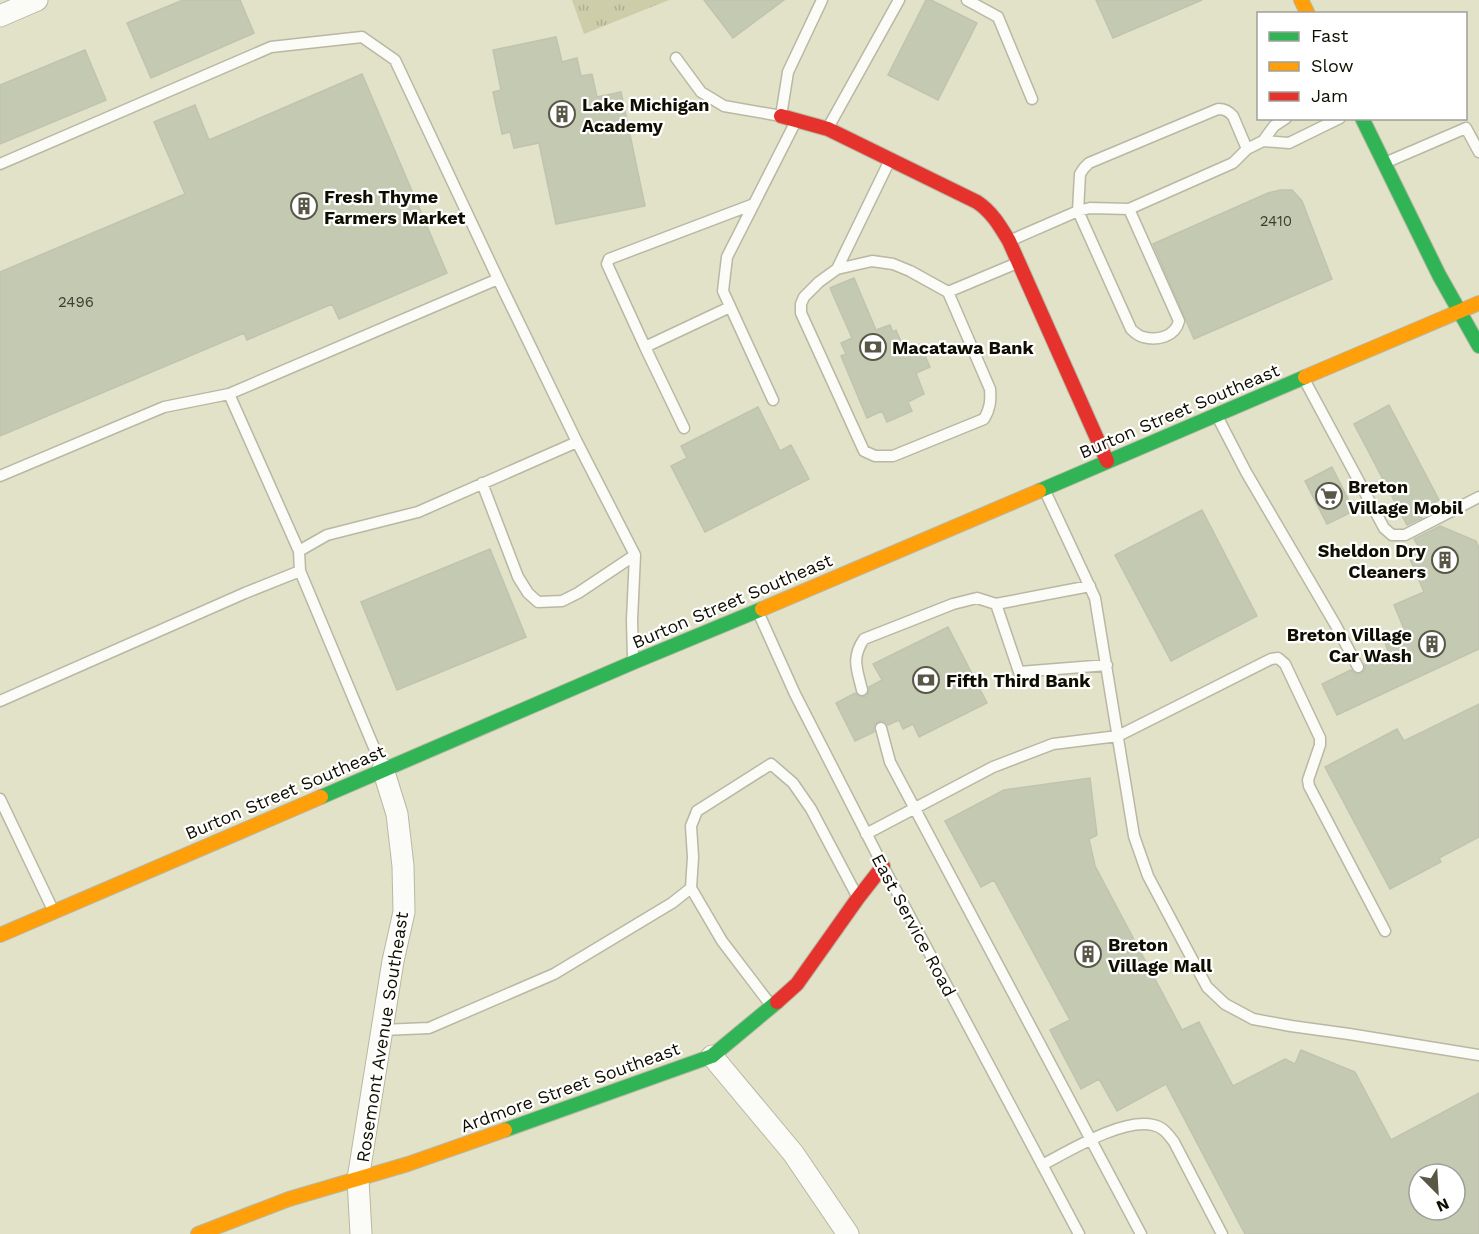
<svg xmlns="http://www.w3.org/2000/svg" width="1479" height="1234" viewBox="0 0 1479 1234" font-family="'Work Sans',sans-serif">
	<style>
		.grass { fill: url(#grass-tufts) }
		.building { fill: #c4cab1; stroke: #c0c3b0; stroke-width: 1.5; fill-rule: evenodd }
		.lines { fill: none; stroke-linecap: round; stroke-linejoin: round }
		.lane-casing { stroke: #b8b8a4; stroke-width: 13 }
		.street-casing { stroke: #b8b8a4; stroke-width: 23 }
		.fast-casing { stroke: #b8b8a4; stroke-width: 16 }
		.slow-casing { stroke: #b8b8a4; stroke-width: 16 }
		.jam-casing { stroke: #b8b8a4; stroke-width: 16 }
		.lane { stroke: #fbfbf7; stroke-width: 10 }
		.street { stroke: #fbfbf7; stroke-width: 21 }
		.fast { stroke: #30b455; stroke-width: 14 }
		.slow { stroke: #ff9f0a; stroke-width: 14 }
		.jam { stroke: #e5322d; stroke-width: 14 }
		.labels { text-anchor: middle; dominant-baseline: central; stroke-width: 4.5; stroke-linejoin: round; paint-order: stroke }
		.number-label { font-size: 15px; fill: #3d3e2e }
		.poi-label { font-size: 18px; font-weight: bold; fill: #0f0e01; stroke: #fff; text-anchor: start }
		.street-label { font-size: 18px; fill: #0f0e01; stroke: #fff }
	</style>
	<defs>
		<pattern id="grass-tufts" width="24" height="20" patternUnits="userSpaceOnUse" patternTransform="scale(1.5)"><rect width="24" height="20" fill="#cdcdaa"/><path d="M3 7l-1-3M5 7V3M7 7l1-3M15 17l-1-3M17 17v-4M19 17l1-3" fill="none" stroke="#afaf90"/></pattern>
	</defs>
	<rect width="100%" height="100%" fill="#e2e2c8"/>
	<path class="grass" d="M 572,0 L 669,0 L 584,34 Z"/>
	<path class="building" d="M 183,0 L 240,0 L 254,33 L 151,78 L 127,23 Z
		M 704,0 L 784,0 L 733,38 Z
		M 926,0 L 931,0 L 977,23 L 938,100 L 888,75 Z
		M 1096,0 L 1202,0 L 1113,38 Z
		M 556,37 L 562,62 L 577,58 L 581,76 L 592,74 L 597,97 L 621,92 L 645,206 L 556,224 L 539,143 L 514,148 L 510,132 L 502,134 L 493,92 L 501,90 L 493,50 Z
		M 85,50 L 106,100 L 0,144 L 0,85 Z
		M 362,74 L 447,273 L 339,319 L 332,304 L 247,340 L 244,333 L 0,436 L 0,272 L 185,194 L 154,122 L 195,105 L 209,140 Z
		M 1280,190 L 1292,190 L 1302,201 L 1332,279 L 1194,339 L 1153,244 L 1268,193 Z
		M 854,278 L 876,330 L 890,325 L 893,332 L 896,330 L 905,351 L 920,344 L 930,367 L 916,373 L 924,394 L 908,402 L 912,411 L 887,422 L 882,411 L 867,418 L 841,356 L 846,354 L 841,343 L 852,338 L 830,288 Z
		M 1389,405 L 1439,500 L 1413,514 L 1422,518 L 1407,525 L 1354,424 Z
		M 758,407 L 780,451 L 791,445 L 809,479 L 705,532 L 671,466 L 687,458 L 681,446 Z
		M 1332,467 L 1354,511 L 1327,524 L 1305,481 Z
		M 1202,510 L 1257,616 L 1171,661 L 1115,555 Z
		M 1440,526 L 1476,541 L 1479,548 L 1479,649 L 1337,715 L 1322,684 L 1351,670 L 1355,674 L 1361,674 L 1365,670 L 1365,664 L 1389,653 L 1383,638 L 1404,629 L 1394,605 L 1424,592 L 1406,550 L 1418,546 L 1414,539 Z
		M 490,549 L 526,637 L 397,690 L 361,602 Z
		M 948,627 L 987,703 L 919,737 L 913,724 L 903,729 L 899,720 L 888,725 L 884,721 L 880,721 L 874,725 L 874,732 L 855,741 L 836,703 L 855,693 L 861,697 L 867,696 L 869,691 L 869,687 L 882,680 L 873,664 Z
		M 1479,704 L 1479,837 L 1439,858 L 1441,862 L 1390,889 L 1325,767 L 1397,729 L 1404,741 Z
		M 1090,778 L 1097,835 L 1089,839 L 1095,866 L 1182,1030 L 1199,1022 L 1233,1086 L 1285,1059 L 1295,1064 L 1301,1050 L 1355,1072 L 1391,1140 L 1479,1093 L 1479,1234 L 1245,1234 L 1166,1084 L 1117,1111 L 1099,1079 L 1081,1089 L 1050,1030 L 1070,1020 L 994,880 L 981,887 L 945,821 L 1004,790 ZM 1419,1174 L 1455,1174 L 1455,1210 L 1419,1210 Z"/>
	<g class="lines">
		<defs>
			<path id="lane" d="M 967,0 L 998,17 L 1032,99
				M 676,58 L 701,92 L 724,106 L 781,116 L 788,72 L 822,0
				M 829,126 L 899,0
				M 1263,141 L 1274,126 L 1286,118
				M 1387,162 L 1466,128 L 1479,152
				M 0,164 L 271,47 L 362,37 L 395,60 L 498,279
				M 1129,209 L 1179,321 C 1175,337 1157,341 1143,337 C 1138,336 1134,332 1131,329 L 1078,211 L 1080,174 L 1084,168 L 1089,163 L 1218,109 C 1225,109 1228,111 1233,116 L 1247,149
				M 1009,241 L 1078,211 L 1090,208 L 1129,209 L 1233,163 L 1247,149 L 1263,141 L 1289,143 L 1340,118
				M 872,261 L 893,264 L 910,271 L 948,292 L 990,389 C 991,401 990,409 984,419 L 893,456 L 875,456 L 864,451 L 801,313 L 801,304 L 804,297 L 819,282 L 837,269 Z
				M 837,269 L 889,162
				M 948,292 L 1017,263
				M 645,347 L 607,264 L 609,259 L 754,204
				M 1304,379 L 1384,528 L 1392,535 L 1405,535 L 1479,497
				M 773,400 L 723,291 L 727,257 L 795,123
				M 1217,416 L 1246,472 L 1335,624 L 1358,667
				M 684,428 L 645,347 L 730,307
				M 0,476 L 164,407 L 229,394
				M 482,483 L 518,577 L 528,593 L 538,602 L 562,601 L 578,593 L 635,555
				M 1045,491 L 1095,598 L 1134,836 L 1148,876 L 1207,987 L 1225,1004 L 1253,1019 L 1291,1026 L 1349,1034 L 1479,1055
				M 299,551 L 327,535 L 418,512 L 577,442
				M 1090,586 L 996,604 L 1019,672 L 1107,665
				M 759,614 L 795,694 L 883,866 L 1079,1234
				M 862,690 C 857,669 851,658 864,639 L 953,604 L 977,598 L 996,604
				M 0,701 L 245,593 L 300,571
				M 881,728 L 890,762 L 1141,1234
				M 383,769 L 300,571 L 299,551 L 229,394 L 498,279 L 577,442 L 635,555 L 632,620 L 633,659
				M 0,799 L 53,910
				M 866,834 L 993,767 L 1053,744 L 1118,736 L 1271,659 L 1278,658 L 1285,664 L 1320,738 L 1320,745 L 1308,780 L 1309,786 L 1385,931
				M 691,888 L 722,941 L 770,1004
				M 382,1030 L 429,1028 L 554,974 L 672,903 L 691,888 L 693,857 L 691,826 L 697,811 L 771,764 L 793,783 L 811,809 L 857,896
				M 1042,1165 C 1069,1151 1122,1118 1153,1125 C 1163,1127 1168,1134 1174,1142 L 1222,1234"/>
			<path id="street" d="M 0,16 L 37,0
				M 712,1056 L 793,1153 L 848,1234
				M 361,1234 L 358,1179 L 393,961 L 404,912 L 403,866 L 397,814 L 383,769"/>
			<path id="fast" d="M 1362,118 L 1439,275 L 1479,346
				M 1039,491 L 1305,377
				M 321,797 L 634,662 L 762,609
				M 505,1130 L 712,1056 L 777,1002"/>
			<path id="slow" d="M 1301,0 L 1308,14
				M 1305,377 L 1479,303
				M 762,609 L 1039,491
				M 0,935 L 321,797
				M 198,1234 L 289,1199 L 408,1164 L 505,1130"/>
			<path id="jam" d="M 781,116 L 828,129 L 977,202 C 992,212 1000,226 1009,241 L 1107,461
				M 777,1002 L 797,984 L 858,898 L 883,866"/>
		</defs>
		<use href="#lane" class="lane-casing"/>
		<use href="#street" class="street-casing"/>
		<use href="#fast" class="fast-casing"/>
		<use href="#slow" class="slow-casing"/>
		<use href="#jam" class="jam-casing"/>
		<use href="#lane" class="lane"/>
		<use href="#street" class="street"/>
		<use href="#fast" class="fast"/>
		<use href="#slow" class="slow"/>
		<use href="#jam" class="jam"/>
	</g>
	<defs>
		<symbol id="building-ring" viewBox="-11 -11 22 22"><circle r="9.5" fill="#fff" stroke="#595847" stroke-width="1.5"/><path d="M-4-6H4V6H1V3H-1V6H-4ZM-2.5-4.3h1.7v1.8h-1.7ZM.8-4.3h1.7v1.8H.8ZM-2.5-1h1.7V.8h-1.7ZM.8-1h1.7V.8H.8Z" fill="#595847"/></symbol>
		<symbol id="bank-ring" viewBox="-11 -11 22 22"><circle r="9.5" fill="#fff" stroke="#595847" stroke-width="1.5"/><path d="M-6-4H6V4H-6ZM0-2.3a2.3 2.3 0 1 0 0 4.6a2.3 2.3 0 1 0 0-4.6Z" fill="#595847"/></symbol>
		<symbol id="supermarket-ring" viewBox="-11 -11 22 22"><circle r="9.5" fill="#fff" stroke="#595847" stroke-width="1.5"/><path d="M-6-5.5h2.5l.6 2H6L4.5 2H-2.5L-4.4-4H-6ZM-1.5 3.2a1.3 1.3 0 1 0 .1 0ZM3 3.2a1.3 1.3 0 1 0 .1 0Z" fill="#595847"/></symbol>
	</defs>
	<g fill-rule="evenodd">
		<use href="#building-ring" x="547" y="99" width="30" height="30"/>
		<use href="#building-ring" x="289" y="191" width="30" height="30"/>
		<use href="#bank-ring" x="858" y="332" width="30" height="30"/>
		<use href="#supermarket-ring" x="1314" y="481" width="30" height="30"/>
		<use href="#building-ring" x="1430" y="545" width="30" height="30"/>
		<use href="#building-ring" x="1417" y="629" width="30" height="30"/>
		<use href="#bank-ring" x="911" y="665" width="30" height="30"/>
		<use href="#building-ring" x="1073" y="939" width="30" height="30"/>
	</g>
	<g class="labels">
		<g class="number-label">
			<text x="1276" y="221">2410</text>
			<text x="76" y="302">2496</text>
		</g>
		<g class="poi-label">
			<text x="582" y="104">Lake Michigan<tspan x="582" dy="21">Academy</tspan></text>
			<text x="324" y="196">Fresh Thyme<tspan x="324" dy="21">Farmers Market</tspan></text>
			<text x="892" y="347">Macatawa Bank</text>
			<text x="1348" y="486">Breton<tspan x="1348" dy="21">Village Mobil</tspan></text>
			<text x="1426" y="550" text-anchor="end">Sheldon Dry<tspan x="1426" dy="21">Cleaners</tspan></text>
			<text x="1412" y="634" text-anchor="end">Breton Village<tspan x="1412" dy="21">Car Wash</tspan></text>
			<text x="946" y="680">Fifth Third Bank</text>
			<text x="1108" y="944">Breton<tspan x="1108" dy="21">Village Mall</tspan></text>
		</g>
		<g class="street-label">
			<text transform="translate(1179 411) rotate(-23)">Burton Street Southeast</text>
			<text transform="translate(732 601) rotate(-23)">Burton Street Southeast</text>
			<text transform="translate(285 792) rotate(-23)">Burton Street Southeast</text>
			<text transform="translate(914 925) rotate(62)">East Service Road</text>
			<text transform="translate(382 1037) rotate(-81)">Rosemont Avenue Southeast</text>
			<text transform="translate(570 1087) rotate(-20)">Ardmore Street Southeast</text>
		</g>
	</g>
	<rect x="1257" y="12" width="210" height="108" fill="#ffffff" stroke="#9f9f99" stroke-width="1.5"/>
	<rect x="1269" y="32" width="30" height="9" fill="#30b455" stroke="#9f9f99" stroke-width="1.5"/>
	<text x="1311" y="42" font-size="18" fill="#0f0e01">Fast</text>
	<rect x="1269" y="62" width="30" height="9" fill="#ff9f0a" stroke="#9f9f99" stroke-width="1.5"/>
	<text x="1311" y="72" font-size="18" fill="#0f0e01">Slow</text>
	<rect x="1269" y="92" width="30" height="9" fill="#e5322d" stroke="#9f9f99" stroke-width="1.5"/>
	<text x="1311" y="102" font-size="18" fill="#0f0e01">Jam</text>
	<g transform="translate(1437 1192) rotate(156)"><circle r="28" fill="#ffffff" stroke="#9f9f99" stroke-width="1.5"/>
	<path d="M0-4.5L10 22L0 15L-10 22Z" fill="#595847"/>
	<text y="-9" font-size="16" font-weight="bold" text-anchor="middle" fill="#0f0e01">N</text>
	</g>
</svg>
